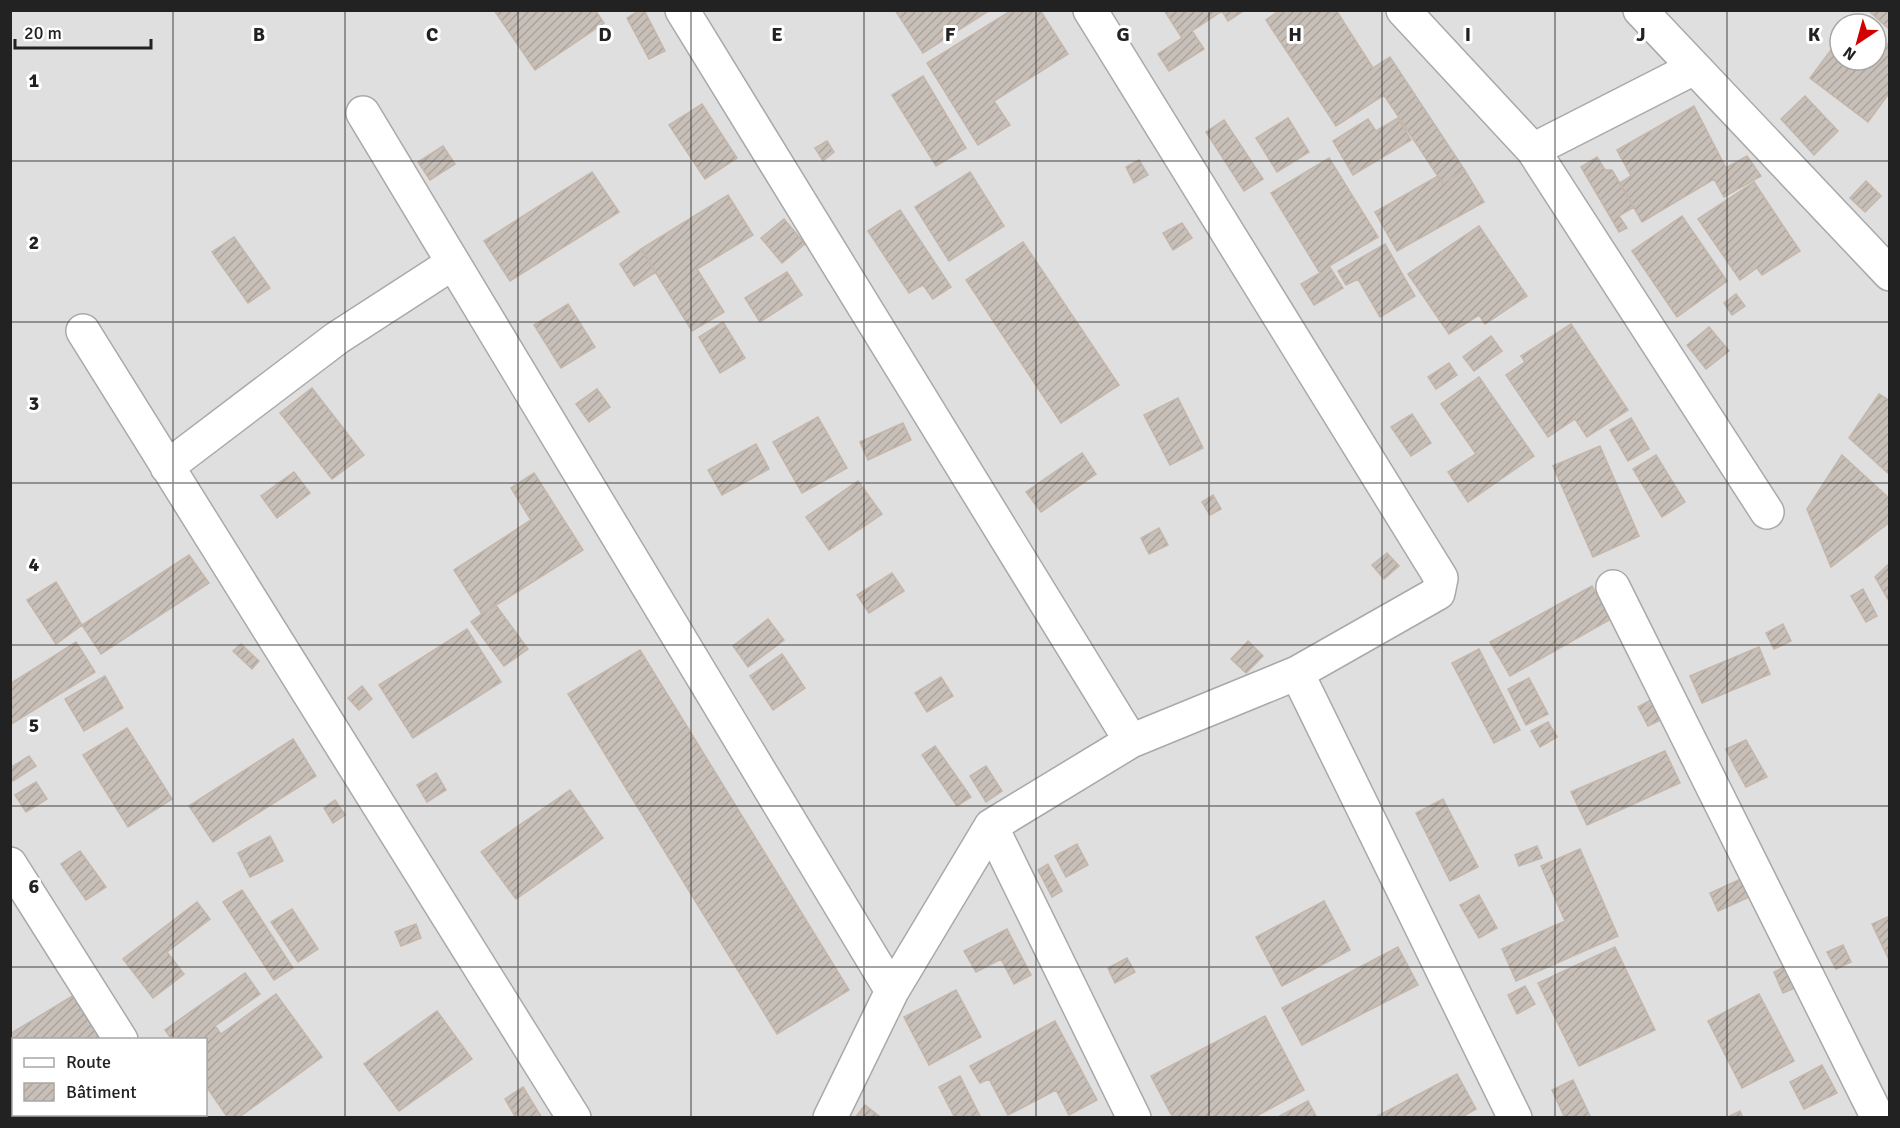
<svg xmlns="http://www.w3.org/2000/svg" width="1900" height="1128" viewBox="0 0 1900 1128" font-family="Signika,sans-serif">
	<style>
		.residential { fill: #e0dfdf; fill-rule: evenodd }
		.building { fill: url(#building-hatch); stroke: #c4b6ab; stroke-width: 1.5 }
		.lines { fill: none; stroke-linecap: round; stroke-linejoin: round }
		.minor-casing { stroke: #a9a9a9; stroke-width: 36 }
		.minor { stroke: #fff; stroke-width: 33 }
		.grid { fill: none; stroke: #222; stroke-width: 1.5; stroke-opacity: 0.55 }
		.grid-label { font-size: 20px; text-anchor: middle; font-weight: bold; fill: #222; stroke: #fff; stroke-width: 6; stroke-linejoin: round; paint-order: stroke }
	</style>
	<defs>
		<pattern id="building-hatch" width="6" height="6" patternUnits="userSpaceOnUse" patternTransform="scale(1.5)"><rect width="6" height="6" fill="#c7bfb8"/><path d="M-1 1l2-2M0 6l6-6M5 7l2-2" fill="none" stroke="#aba49e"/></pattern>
	</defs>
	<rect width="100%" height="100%" fill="#f2efe9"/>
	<path class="residential" d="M 11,11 L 1889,11 L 1889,1117 L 11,1117 ZM 1840,24 L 1876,24 L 1876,60 L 1840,60 ZM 14,1040 L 206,1040 L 206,1114 L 14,1114 Z"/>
	<path class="building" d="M 494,10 L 595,10 L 604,23 L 535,70 Z
		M 640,10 L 644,10 L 665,51 L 649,59 L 627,18 Z
		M 895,10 L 990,10 L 923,53 Z
		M 1012,10 L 1040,10 L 1068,54 L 994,101 L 1010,125 L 978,145 L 927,63 Z
		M 1164,10 L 1245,10 L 1228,21 L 1222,11 L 1192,31 L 1204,49 L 1169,71 L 1158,54 L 1182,38 Z
		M 1280,10 L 1336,10 L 1373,68 L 1390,57 L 1464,169 L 1443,184 L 1384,95 L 1336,126 L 1266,20 Z
		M 1868,10 L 1890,10 L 1890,30 Z
		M 1876,36 L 1890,46 L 1890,92 L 1868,122 L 1810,78 L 1840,38 L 1840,60 L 1876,60 Z
		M 923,76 L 966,148 L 936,166 L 892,95 Z
		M 1805,96 L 1838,131 L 1814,155 L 1781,119 Z
		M 702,104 L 737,158 L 705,179 L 669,125 Z
		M 1694,106 L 1726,168 L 1747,156 L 1761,176 L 1724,197 L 1714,179 L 1642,222 L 1620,183 L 1631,176 L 1617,150 Z
		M 1288,118 L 1309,152 L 1277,172 L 1256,138 Z
		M 1398,118 L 1411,140 L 1353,175 L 1333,141 L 1368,119 L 1376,131 Z
		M 1224,120 L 1263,179 L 1244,191 L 1206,132 Z
		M 827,141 L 834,152 L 823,161 L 815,148 Z
		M 443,146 L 455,164 L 430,180 L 418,162 Z
		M 1597,157 L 1605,170 L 1612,170 L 1634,207 L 1619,216 L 1627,228 L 1619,232 L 1581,167 Z
		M 1329,158 L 1378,237 L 1329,266 L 1343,288 L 1314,305 L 1301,284 L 1320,273 L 1271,193 Z
		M 1139,160 L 1148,175 L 1134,183 L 1126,167 Z
		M 1464,169 L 1484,202 L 1397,251 L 1375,212 L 1438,176 L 1443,184 Z
		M 592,172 L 619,212 L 510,281 L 484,241 Z
		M 970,172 L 1004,226 L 949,261 L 915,207 Z
		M 1866,181 L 1881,196 L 1865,212 L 1850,198 Z
		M 1754,182 L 1800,251 L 1762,275 L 1757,268 L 1740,280 L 1698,219 Z
		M 728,195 L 753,235 L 697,269 L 724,312 L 692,331 L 641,249 Z
		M 900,210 L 951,287 L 933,299 L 923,285 L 909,293 L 868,231 Z
		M 1682,216 L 1727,281 L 1677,317 L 1632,251 Z
		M 784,219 L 805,244 L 782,263 L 761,238 Z
		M 1182,223 L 1192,238 L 1173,250 L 1163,233 Z
		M 1479,226 L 1527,296 L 1485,324 L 1479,315 L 1449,334 L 1408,274 Z
		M 234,237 L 270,288 L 248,303 L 212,252 Z
		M 1023,242 L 1119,385 L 1061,423 L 966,280 Z
		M 1385,244 L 1415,296 L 1380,317 L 1358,279 L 1346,285 L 1338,271 Z
		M 641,249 L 656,272 L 634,286 L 620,264 Z
		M 787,272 L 802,295 L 760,322 L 745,298 Z
		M 1736,294 L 1745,306 L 1732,315 L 1724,303 Z
		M 568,304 L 595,347 L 561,368 L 534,325 Z
		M 723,322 L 745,358 L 720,373 L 699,337 Z
		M 1571,324 L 1628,410 L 1587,437 L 1575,419 L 1548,437 L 1506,375 L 1525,362 L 1521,356 Z
		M 1709,327 L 1729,351 L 1706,369 L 1687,345 Z
		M 1491,336 L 1502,351 L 1474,371 L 1463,357 Z
		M 1449,363 L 1457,375 L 1436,389 L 1428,377 Z
		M 1479,377 L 1534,456 L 1468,502 L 1448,472 L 1476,454 L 1441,404 Z
		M 312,388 L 364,455 L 332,479 L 280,413 Z
		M 597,389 L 610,407 L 589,422 L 576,404 Z
		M 1879,394 L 1890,401 L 1890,475 L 1849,438 Z
		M 1178,398 L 1203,448 L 1170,465 L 1144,415 Z
		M 1412,414 L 1431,443 L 1411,456 L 1391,427 Z
		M 818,417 L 847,468 L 802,493 L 773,442 Z
		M 1631,418 L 1649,449 L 1628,461 L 1610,430 Z
		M 903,423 L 911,440 L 868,460 L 860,442 Z
		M 756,444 L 769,469 L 722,495 L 708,470 Z
		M 1600,446 L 1639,536 L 1593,557 L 1553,466 Z
		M 1082,453 L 1096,474 L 1041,512 L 1026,492 Z
		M 1656,455 L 1685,502 L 1662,517 L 1633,469 Z
		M 1842,455 L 1890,499 L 1890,522 L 1831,567 L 1807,509 Z
		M 294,472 L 310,493 L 277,518 L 261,496 Z
		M 534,473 L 583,550 L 482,614 L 454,570 L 531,520 L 511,488 Z
		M 858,481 L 882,514 L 829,550 L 806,517 Z
		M 1213,495 L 1221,509 L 1210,515 L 1202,502 Z
		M 1159,528 L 1168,545 L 1149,554 L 1141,538 Z
		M 1387,553 L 1399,566 L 1384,579 L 1372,565 Z
		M 189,555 L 209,583 L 101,654 L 82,625 Z
		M 1890,563 L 1890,603 L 1875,577 Z
		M 892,573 L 904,591 L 869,613 L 857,595 Z
		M 56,582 L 82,625 L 56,644 L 27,600 Z
		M 1592,586 L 1611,619 L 1510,676 L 1490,642 Z
		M 1863,589 L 1877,616 L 1866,622 L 1851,596 Z
		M 495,604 L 528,649 L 504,666 L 471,622 Z
		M 768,619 L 784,640 L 748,667 L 733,646 Z
		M 1783,624 L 1791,641 L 1774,649 L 1766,633 Z
		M 467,629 L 501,682 L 413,738 L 379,685 Z
		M 1248,641 L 1263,656 L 1246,673 L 1231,659 Z
		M 76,642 L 95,672 L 10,725 L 10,684 Z
		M 241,644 L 259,661 L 252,669 L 233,651 Z
		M 1759,647 L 1770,674 L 1702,703 L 1690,676 Z
		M 1479,649 L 1520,730 L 1494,743 L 1452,663 Z
		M 640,650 L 849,990 L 777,1034 L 568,694 Z
		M 782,654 L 805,688 L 773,710 L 750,676 Z
		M 105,676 L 123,708 L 84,731 L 65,699 Z
		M 941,677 L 953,696 L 927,712 L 915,693 Z
		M 1529,678 L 1548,714 L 1526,725 L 1508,689 Z
		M 362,686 L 372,699 L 359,710 L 348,698 Z
		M 1654,698 L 1665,718 L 1648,726 L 1638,707 Z
		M 1548,722 L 1557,737 L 1540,747 L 1531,731 Z
		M 127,728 L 172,799 L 128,827 L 83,755 Z
		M 293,739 L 316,776 L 213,842 L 189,806 Z
		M 1746,740 L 1755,756 L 1735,767 L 1726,749 Z
		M 935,746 L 971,797 L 957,806 L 922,755 Z
		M 1665,751 L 1680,783 L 1587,825 L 1571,792 Z
		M 29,756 L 36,766 L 13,781 L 10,778 L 10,768 Z
		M 1755,756 L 1767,777 L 1746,787 L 1735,767 Z
		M 986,766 L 1002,791 L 986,802 L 970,776 Z
		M 436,773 L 446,790 L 427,802 L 417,785 Z
		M 36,782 L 47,799 L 26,812 L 15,795 Z
		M 570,790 L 603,838 L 516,899 L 481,852 Z
		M 1443,799 L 1478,867 L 1450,881 L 1416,813 Z
		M 335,800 L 345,815 L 333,823 L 324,808 Z
		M 270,836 L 283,861 L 250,877 L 238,853 Z
		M 1077,844 L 1088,865 L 1066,877 L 1055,856 Z
		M 1537,846 L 1542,858 L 1519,866 L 1515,855 Z
		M 1580,849 L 1618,936 L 1516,981 L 1502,949 L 1565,921 L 1541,866 Z
		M 80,851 L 106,887 L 86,900 L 61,864 Z
		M 1048,864 L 1062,891 L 1052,897 L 1038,870 Z
		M 1745,877 L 1754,895 L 1718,911 L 1710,893 Z
		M 242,890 L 293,968 L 274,980 L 223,902 Z
		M 1479,895 L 1497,928 L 1479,938 L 1460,905 Z
		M 1324,901 L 1350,950 L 1282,986 L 1256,937 Z
		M 197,902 L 210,919 L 167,952 L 184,974 L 153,998 L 123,959 Z
		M 292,909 L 318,949 L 298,962 L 271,922 Z
		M 1890,916 L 1890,962 L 1872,924 Z
		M 416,924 L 421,938 L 401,946 L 395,932 Z
		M 1007,929 L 1031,975 L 1014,984 L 1001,959 L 976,972 L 964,951 Z
		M 1843,945 L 1851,962 L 1836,969 L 1827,952 Z
		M 1398,947 L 1418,985 L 1302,1045 L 1282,1008 Z
		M 1615,947 L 1655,1030 L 1579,1066 L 1538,983 Z
		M 1127,958 L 1135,972 L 1115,983 L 1108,968 Z
		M 1789,965 L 1799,986 L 1783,993 L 1774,972 Z
		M 245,973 L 260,994 L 215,1026 L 221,1034 L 276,994 L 322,1057 L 238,1118 L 228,1118 L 206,1086 L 206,1040 L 172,1040 L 165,1030 Z
		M 1525,986 L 1535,1004 L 1517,1014 L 1508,995 Z
		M 956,990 L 981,1037 L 929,1065 L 904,1017 Z
		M 1759,994 L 1794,1061 L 1742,1088 L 1708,1021 Z
		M 74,995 L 101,1040 L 14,1040 L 14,1063 L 10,1065 L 10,1034 Z
		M 437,1011 L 472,1059 L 399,1111 L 364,1064 Z
		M 1265,1016 L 1304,1090 L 1253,1118 L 1173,1118 L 1151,1076 Z
		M 1055,1021 L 1097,1100 L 1069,1115 L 1056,1090 L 1008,1115 L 989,1079 L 980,1083 L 970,1066 Z
		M 1822,1065 L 1837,1093 L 1804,1109 L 1790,1082 Z
		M 1457,1074 L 1476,1109 L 1460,1118 L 1374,1118 Z
		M 960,1076 L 981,1118 L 955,1118 L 939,1087 Z
		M 1573,1080 L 1591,1118 L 1565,1118 L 1552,1090 Z
		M 523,1087 L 542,1118 L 516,1118 L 505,1099 Z
		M 14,1093 L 14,1114 L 32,1114 L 34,1118 L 10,1118 L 10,1094 Z
		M 1308,1101 L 1317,1118 L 1276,1118 Z
		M 865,1105 L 879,1116 L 877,1118 L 855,1118 Z
		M 1740,1111 L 1743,1118 L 1726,1118 Z"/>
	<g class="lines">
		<defs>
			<path id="minor" d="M 682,10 L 1131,741
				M 1403,10 L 1533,150 L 1767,512
				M 1640,10 L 1890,274
				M 363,113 L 892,991
				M 1533,150 L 1694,68
				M 83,331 L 574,1118
				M 167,467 L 337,338 L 453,263
				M 1613,587 L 1878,1118
				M 1297,673 L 1515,1118
				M 991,826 L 1134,1118
				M 10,864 L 121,1040
				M 169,1114 L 170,1118
				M 830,1118 L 892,991 L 991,826 L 1131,741 L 1297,673 L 1438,593 L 1441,578 L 1090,10"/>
		</defs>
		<use href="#minor" class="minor-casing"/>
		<use href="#minor" class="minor"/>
	</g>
	<path class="grid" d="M 173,10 L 173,1040M 345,10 L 345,1118M 518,10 L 518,1118M 691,10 L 691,1118M 864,10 L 864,1118M 1036,10 L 1036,1118M 1209,10 L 1209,1118M 1382,10 L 1382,1118M 1555,10 L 1555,1118M 1727,10 L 1727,1118M 10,161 L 1890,161M 10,322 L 1890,322M 10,483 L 1890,483M 10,645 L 1890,645M 10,806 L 1890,806M 10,967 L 1890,967M 173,1114 L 173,1118"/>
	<g class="grid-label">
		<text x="259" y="41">B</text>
		<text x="432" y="41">C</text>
		<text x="605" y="41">D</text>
		<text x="777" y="41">E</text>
		<text x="950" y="41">F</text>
		<text x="1123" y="41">G</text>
		<text x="1295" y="41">H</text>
		<text x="1468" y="41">I</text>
		<text x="1641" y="41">J</text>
		<text x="1814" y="41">K</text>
		<text x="34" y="87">1</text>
		<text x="34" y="249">2</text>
		<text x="34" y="410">3</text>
		<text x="34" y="571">4</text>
		<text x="34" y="732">5</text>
		<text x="34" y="893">6</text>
	</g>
	<rect width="1900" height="1128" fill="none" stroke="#222222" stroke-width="24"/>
	<rect x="12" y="1038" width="195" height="78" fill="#ffffff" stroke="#a7a7a7" stroke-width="1.5"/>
	<rect x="24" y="1058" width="30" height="9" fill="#ffffff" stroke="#a7a7a7" stroke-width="1.5"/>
	<text x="66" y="1068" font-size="18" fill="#222222">Route</text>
	<rect x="24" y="1083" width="30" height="18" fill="url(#building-hatch)" stroke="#a7a7a7" stroke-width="1.5"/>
	<text x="66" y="1098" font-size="18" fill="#222222">Bâtiment</text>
	<g transform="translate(1858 42) rotate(216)"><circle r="28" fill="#ffffff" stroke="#a7a7a7" stroke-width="1.5"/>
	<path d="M0-4.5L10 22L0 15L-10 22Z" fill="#d40000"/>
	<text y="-9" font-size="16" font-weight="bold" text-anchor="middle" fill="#222222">N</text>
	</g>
	<path d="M15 39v9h136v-9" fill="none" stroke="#222222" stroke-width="3"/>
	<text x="24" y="39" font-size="18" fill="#222222" stroke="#ffffff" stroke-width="4.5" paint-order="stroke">20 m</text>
</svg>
